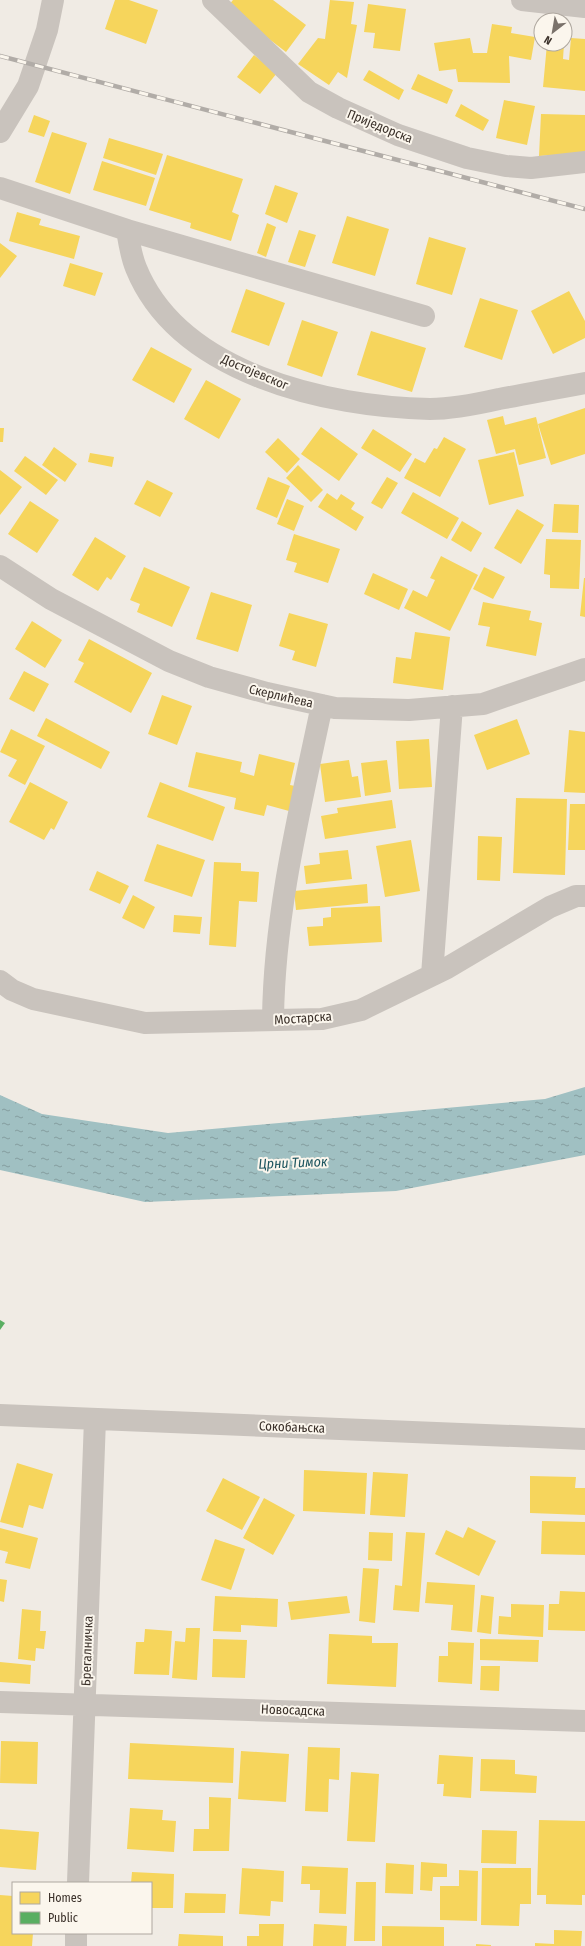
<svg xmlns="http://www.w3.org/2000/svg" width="585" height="1946" viewBox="0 0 585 1946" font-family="'Fira Sans Condensed',sans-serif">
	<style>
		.water { fill: url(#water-ripples) }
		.homes { fill: #f6d55c }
		.public { fill: #5aae61 }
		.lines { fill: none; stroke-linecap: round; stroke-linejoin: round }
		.minor { stroke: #c9c3bd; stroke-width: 22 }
		.tertiary { stroke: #c9c3bd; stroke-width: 22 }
		.rail-casing { stroke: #b1aca7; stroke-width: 4.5 }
		.rail { stroke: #fbf6ed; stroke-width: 3; stroke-dasharray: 9; stroke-linecap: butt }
		.labels { text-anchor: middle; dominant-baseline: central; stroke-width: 4; stroke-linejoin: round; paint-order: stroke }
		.street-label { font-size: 13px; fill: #3b312a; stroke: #fbf6ed }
		.water-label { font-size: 14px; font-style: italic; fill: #1d555f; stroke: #fbf6ed }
	</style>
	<defs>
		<pattern id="water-ripples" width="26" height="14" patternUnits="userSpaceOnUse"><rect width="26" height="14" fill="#a0c0c2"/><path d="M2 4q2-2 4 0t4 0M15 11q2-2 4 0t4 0" fill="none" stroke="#849d9e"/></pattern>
	</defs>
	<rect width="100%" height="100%" fill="#f0ebe4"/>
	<path class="water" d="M 585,1087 L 585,1155 L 396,1191 L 145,1202 L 0,1170 L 0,1095 L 42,1114 L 168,1133 L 545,1099 Z"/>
	<path class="homes" d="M 115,0 L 129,0 L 158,10 L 146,44 L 105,29 Z
		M 233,0 L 273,0 L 306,25 L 286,52 L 227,7 Z
		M 330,0 L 354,2 L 351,24 L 357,25 L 347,78 L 338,72 L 329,85 L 298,64 L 318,38 L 325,39 Z
		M 368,4 L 406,9 L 400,51 L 373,48 L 375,33 L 364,32 Z
		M 492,24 L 512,27 L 511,33 L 535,37 L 531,60 L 509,56 L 510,83 L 458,82 L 456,69 L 439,71 L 434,43 L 470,38 L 473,53 L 487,53 Z
		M 571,38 L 585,39 L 585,91 L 543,87 L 547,44 L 564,44 L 563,59 L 569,60 Z
		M 254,55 L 277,73 L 260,94 L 237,77 Z
		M 369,70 L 404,90 L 399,100 L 363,80 Z
		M 418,74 L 453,90 L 447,104 L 411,89 Z
		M 504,100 L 535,106 L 527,145 L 496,138 Z
		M 461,104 L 489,120 L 483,131 L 455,116 Z
		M 541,114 L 585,115 L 585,153 L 539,156 Z
		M 34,115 L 50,121 L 44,137 L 28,132 Z
		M 52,132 L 87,143 L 70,194 L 35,182 Z
		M 109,138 L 163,154 L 156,175 L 103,158 Z
		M 167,155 L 243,179 L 232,212 L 239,215 L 231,241 L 190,228 L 191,223 L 149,210 Z
		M 102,161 L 155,178 L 146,206 L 93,190 Z
		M 275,185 L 298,193 L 287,223 L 265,214 Z
		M 17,212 L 41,219 L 39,225 L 80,236 L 74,259 L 9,241 Z
		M 347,216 L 389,229 L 375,276 L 332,263 Z
		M 267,223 L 276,227 L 266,257 L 257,253 Z
		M 299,230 L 316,235 L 305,267 L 288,262 Z
		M 429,237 L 466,248 L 452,295 L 416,284 Z
		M 0,243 L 17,256 L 0,278 Z
		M 70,263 L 103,273 L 95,296 L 63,286 Z
		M 246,289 L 285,303 L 269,346 L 231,332 Z
		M 569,291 L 585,321 L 585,338 L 553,354 L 531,311 Z
		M 480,298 L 518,310 L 502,360 L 464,347 Z
		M 302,320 L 338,332 L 322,377 L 287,365 Z
		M 371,331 L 426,348 L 412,392 L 357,375 Z
		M 151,347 L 192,369 L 174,403 L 132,380 Z
		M 206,380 L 241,399 L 219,439 L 184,419 Z
		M 585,408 L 585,454 L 551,465 L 538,424 Z
		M 503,416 L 505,425 L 536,417 L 546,458 L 519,465 L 515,449 L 496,454 L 487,420 Z
		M 321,427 L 358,454 L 339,481 L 301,454 Z
		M 0,428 L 4,428 L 3,442 L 0,442 Z
		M 373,429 L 412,454 L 400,472 L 361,448 Z
		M 444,437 L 466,449 L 440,497 L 404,478 L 415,458 L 425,463 L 434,448 L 437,449 Z
		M 278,438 L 300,459 L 287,473 L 265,452 Z
		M 54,447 L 77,464 L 65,482 L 42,465 Z
		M 514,452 L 524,496 L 489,505 L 478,460 Z
		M 90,453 L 114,457 L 112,467 L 88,462 Z
		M 25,456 L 58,480 L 46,495 L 14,471 Z
		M 298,465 L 323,490 L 311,502 L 286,478 Z
		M 0,470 L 22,487 L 0,515 Z
		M 268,477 L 290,486 L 277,518 L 256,509 Z
		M 387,477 L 398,483 L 382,509 L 371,503 Z
		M 147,480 L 173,493 L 160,517 L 134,504 Z
		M 413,492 L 459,518 L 447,539 L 401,513 Z
		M 327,493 L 337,500 L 341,494 L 355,503 L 351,509 L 364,517 L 356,531 L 318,507 Z
		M 287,499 L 304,506 L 294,531 L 277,524 Z
		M 30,501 L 59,520 L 37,553 L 8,534 Z
		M 554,504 L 579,505 L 578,533 L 552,532 Z
		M 517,509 L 544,525 L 521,564 L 494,548 Z
		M 462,521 L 482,533 L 471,552 L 451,540 Z
		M 294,534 L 340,549 L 328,583 L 294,572 L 297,563 L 286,560 Z
		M 95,537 L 126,556 L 111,580 L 107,577 L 98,591 L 72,575 Z
		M 546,539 L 581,540 L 579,589 L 550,588 L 550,575 L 544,574 Z
		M 441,556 L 478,575 L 450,631 L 404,608 L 413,590 L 427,597 L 435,580 L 430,578 Z
		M 144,567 L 190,587 L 172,627 L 137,612 L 140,604 L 130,600 Z
		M 484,567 L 505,577 L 493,599 L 473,589 Z
		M 373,573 L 408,589 L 399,610 L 364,594 Z
		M 584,578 L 585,578 L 585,617 L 580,616 Z
		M 211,592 L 252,605 L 238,652 L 196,639 Z
		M 483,602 L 531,611 L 529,620 L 542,623 L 536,656 L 486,646 L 490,627 L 478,625 Z
		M 289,613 L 328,624 L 316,667 L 292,660 L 295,651 L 279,646 Z
		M 32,621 L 62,640 L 45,668 L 15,649 Z
		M 415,632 L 450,637 L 443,690 L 393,683 L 396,657 L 411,659 Z
		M 89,639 L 152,673 L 131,713 L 74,682 L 84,663 L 78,660 Z
		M 24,671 L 49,684 L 34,712 L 9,699 Z
		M 162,695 L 192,706 L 177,745 L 148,734 Z
		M 46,718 L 110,752 L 101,769 L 37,736 Z
		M 517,719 L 530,754 L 487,770 L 474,735 Z
		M 11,729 L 45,746 L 25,785 L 8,776 L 17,760 L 0,752 Z
		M 569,730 L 585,732 L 585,793 L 564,792 Z
		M 429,739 L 432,787 L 399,789 L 396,741 Z
		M 196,752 L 242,762 L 240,772 L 254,776 L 259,754 L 295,763 L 290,785 L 295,786 L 289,811 L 267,805 L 264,816 L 234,809 L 236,798 L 188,787 Z
		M 349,760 L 352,777 L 358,776 L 361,797 L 325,802 L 320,764 Z
		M 387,760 L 391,792 L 365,796 L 361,763 Z
		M 30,782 L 68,802 L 54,830 L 51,828 L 44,840 L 9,822 Z
		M 160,782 L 225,807 L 213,841 L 147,817 Z
		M 516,798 L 567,799 L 565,875 L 513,873 Z
		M 392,800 L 396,828 L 325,839 L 321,816 L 338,813 L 337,808 Z
		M 570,804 L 585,804 L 585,850 L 568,850 Z
		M 478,836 L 502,837 L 500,881 L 477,880 Z
		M 411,840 L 420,891 L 385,897 L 376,846 Z
		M 157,844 L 205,860 L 192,897 L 144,881 Z
		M 348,850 L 352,879 L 306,884 L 304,866 L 320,864 L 319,853 Z
		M 214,862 L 241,863 L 241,871 L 259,872 L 257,902 L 239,901 L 236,947 L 209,945 Z
		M 97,871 L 129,886 L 120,904 L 89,890 Z
		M 367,884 L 368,903 L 296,910 L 294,891 Z
		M 133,895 L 155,907 L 144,929 L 122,918 Z
		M 380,906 L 382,942 L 309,946 L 307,927 L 323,926 L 323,918 L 331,917 L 331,908 Z
		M 174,915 L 202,917 L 200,934 L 173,932 Z
		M 17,1463 L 53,1474 L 43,1509 L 29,1505 L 23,1528 L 0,1522 Z
		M 304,1470 L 367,1473 L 365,1514 L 303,1511 Z
		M 373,1472 L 408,1474 L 405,1517 L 370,1515 Z
		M 530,1476 L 576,1477 L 575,1488 L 585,1488 L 585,1515 L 530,1513 Z
		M 223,1478 L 260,1497 L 242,1530 L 206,1511 Z
		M 264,1498 L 295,1515 L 273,1555 L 243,1538 Z
		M 542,1521 L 585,1522 L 585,1555 L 541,1554 Z
		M 468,1527 L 496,1541 L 479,1576 L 435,1554 L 446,1530 L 463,1538 Z
		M 0,1528 L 38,1538 L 30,1569 L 5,1563 L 8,1552 L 0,1550 Z
		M 369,1532 L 393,1533 L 392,1561 L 368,1560 Z
		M 406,1532 L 425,1533 L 419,1612 L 393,1610 L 395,1585 L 402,1586 Z
		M 215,1539 L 245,1549 L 231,1590 L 201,1580 Z
		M 363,1568 L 379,1569 L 375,1623 L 359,1621 Z
		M 0,1579 L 7,1580 L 4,1602 L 0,1601 Z
		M 427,1582 L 475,1585 L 472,1632 L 451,1630 L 453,1605 L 425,1603 Z
		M 560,1591 L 585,1592 L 585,1631 L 548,1630 L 549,1604 L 559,1604 Z
		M 481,1595 L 494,1597 L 491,1634 L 477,1632 Z
		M 215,1596 L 278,1599 L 277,1627 L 241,1625 L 241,1632 L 213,1631 Z
		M 347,1596 L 350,1613 L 291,1620 L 288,1602 Z
		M 511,1604 L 544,1605 L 543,1637 L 498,1634 L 499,1616 L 511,1617 Z
		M 22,1609 L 41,1611 L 40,1631 L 46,1631 L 44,1649 L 36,1648 L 35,1661 L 18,1659 Z
		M 186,1628 L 200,1628 L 197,1680 L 172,1678 L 175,1641 L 185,1642 Z
		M 145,1629 L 172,1631 L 169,1675 L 134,1674 L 136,1642 L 144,1642 Z
		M 329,1634 L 372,1636 L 372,1643 L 398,1643 L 396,1687 L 327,1684 Z
		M 213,1639 L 247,1640 L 245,1678 L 212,1677 Z
		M 480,1639 L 539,1640 L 538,1662 L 480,1660 Z
		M 448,1642 L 474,1643 L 472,1684 L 438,1682 L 439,1656 L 448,1656 Z
		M 0,1662 L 31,1665 L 30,1684 L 0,1682 Z
		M 481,1666 L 500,1666 L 499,1691 L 480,1690 Z
		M 1,1741 L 38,1742 L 37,1784 L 0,1783 Z
		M 130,1743 L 234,1748 L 233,1783 L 128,1779 Z
		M 308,1747 L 340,1748 L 339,1780 L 329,1779 L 328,1812 L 305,1811 Z
		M 241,1751 L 289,1754 L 286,1802 L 238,1799 Z
		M 439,1755 L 473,1757 L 471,1798 L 443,1796 L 444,1784 L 437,1784 Z
		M 481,1759 L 515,1760 L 515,1774 L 537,1776 L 536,1793 L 480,1791 Z
		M 351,1772 L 379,1774 L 375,1842 L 347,1841 Z
		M 209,1797 L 231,1798 L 229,1851 L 193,1851 L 194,1829 L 209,1829 Z
		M 130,1808 L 163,1810 L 162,1820 L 176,1821 L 174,1852 L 127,1849 Z
		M 539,1820 L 585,1821 L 585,1895 L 582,1895 L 582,1905 L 546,1904 L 546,1895 L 537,1895 Z
		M 0,1829 L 39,1832 L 36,1870 L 0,1867 Z
		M 482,1830 L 517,1831 L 516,1864 L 481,1863 Z
		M 421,1862 L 447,1864 L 447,1877 L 433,1877 L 432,1891 L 420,1890 Z
		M 386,1863 L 414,1865 L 413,1894 L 385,1893 Z
		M 302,1866 L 348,1868 L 346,1914 L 319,1913 L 320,1890 L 310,1890 L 310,1884 L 301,1884 Z
		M 242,1868 L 284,1871 L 283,1902 L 271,1901 L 270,1916 L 239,1914 Z
		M 482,1868 L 531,1868 L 531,1904 L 520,1904 L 519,1926 L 481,1925 Z
		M 459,1870 L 478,1871 L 477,1921 L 440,1920 L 440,1886 L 459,1886 Z
		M 132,1872 L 174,1874 L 173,1908 L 151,1908 L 151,1883 L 131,1883 Z
		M 356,1882 L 376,1882 L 375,1941 L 354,1941 Z
		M 185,1893 L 226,1894 L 225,1913 L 184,1913 Z
		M 0,1895 L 13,1896 L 13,1933 L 33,1933 L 32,1946 L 0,1946 Z
		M 259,1924 L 284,1924 L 283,1946 L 247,1946 L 247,1936 L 259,1936 Z
		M 314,1924 L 347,1926 L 346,1946 L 313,1946 Z
		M 382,1926 L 444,1927 L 444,1946 L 382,1946 Z
		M 554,1930 L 582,1931 L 581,1946 L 535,1946 L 535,1943 L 554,1944 Z
		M 179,1934 L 223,1936 L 223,1946 L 178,1946 Z
		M 476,1944 L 491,1945 L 491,1946 L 476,1946 Z"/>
	<path class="public" d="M 0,1320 L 5,1323 L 0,1330 Z"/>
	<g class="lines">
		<path class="minor" d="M 213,0 L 309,92 L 338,108 L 398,135 L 467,158 L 506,166 L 531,168 L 585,162
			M 0,188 L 127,230 C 129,242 131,256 136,268 C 179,374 328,407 430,409 C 453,409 477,404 499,399 C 528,394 556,388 585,383
			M 127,230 L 424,316
			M 0,566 L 51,599 L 169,661 L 209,677 L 267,693 L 335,708 L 409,710 L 483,704 L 585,669
			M 432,975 L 452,706
			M 0,981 L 12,990 L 33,999 L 145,1023 L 322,1019 L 361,1010 L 447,968 L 550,907 L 576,896 L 585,896
			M 273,1020 C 274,914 300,809 322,705
			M 0,1415 L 585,1439
			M 0,1702 L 585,1721
			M 78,1883 L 95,1419
			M 76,1946 L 76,1933"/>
		<path class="tertiary" d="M 522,0 L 585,7
			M 0,132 L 28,86 L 47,30 L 53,0"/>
		<defs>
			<path id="rail" d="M 0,56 L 585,209"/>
		</defs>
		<use href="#rail" class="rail-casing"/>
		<use href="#rail" class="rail"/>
	</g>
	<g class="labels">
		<g class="street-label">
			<text transform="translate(380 126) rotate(22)">Приједорска</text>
			<text transform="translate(255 372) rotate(23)">Достојевског</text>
			<text transform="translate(281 696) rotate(13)">Скерлићева</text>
			<text transform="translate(303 1018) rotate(-4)">Мостарска</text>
			<text transform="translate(292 1427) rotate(2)">Сокобањска</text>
			<text transform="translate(87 1651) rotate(-88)">Брегалничка</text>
			<text transform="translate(293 1710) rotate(2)">Новосадска</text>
		</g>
		<g class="water-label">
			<text transform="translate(293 1163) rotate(-2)">Црни Тимок</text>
		</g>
	</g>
	<rect x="12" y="1882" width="140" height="52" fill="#fbf6ed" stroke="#aea79f"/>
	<rect x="20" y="1892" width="20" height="12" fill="#f6d55c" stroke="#aea79f"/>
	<text x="48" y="1902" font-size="12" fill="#3b312a">Homes</text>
	<rect x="20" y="1912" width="20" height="12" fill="#5aae61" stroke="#aea79f"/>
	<text x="48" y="1922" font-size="12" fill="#3b312a">Public</text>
	<g transform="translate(553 32) rotate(211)"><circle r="19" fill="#fbf6ed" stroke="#aea79f"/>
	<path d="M0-3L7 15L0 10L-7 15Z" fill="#7a726b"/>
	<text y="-6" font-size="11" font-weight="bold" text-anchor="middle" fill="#3b312a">N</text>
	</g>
</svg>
